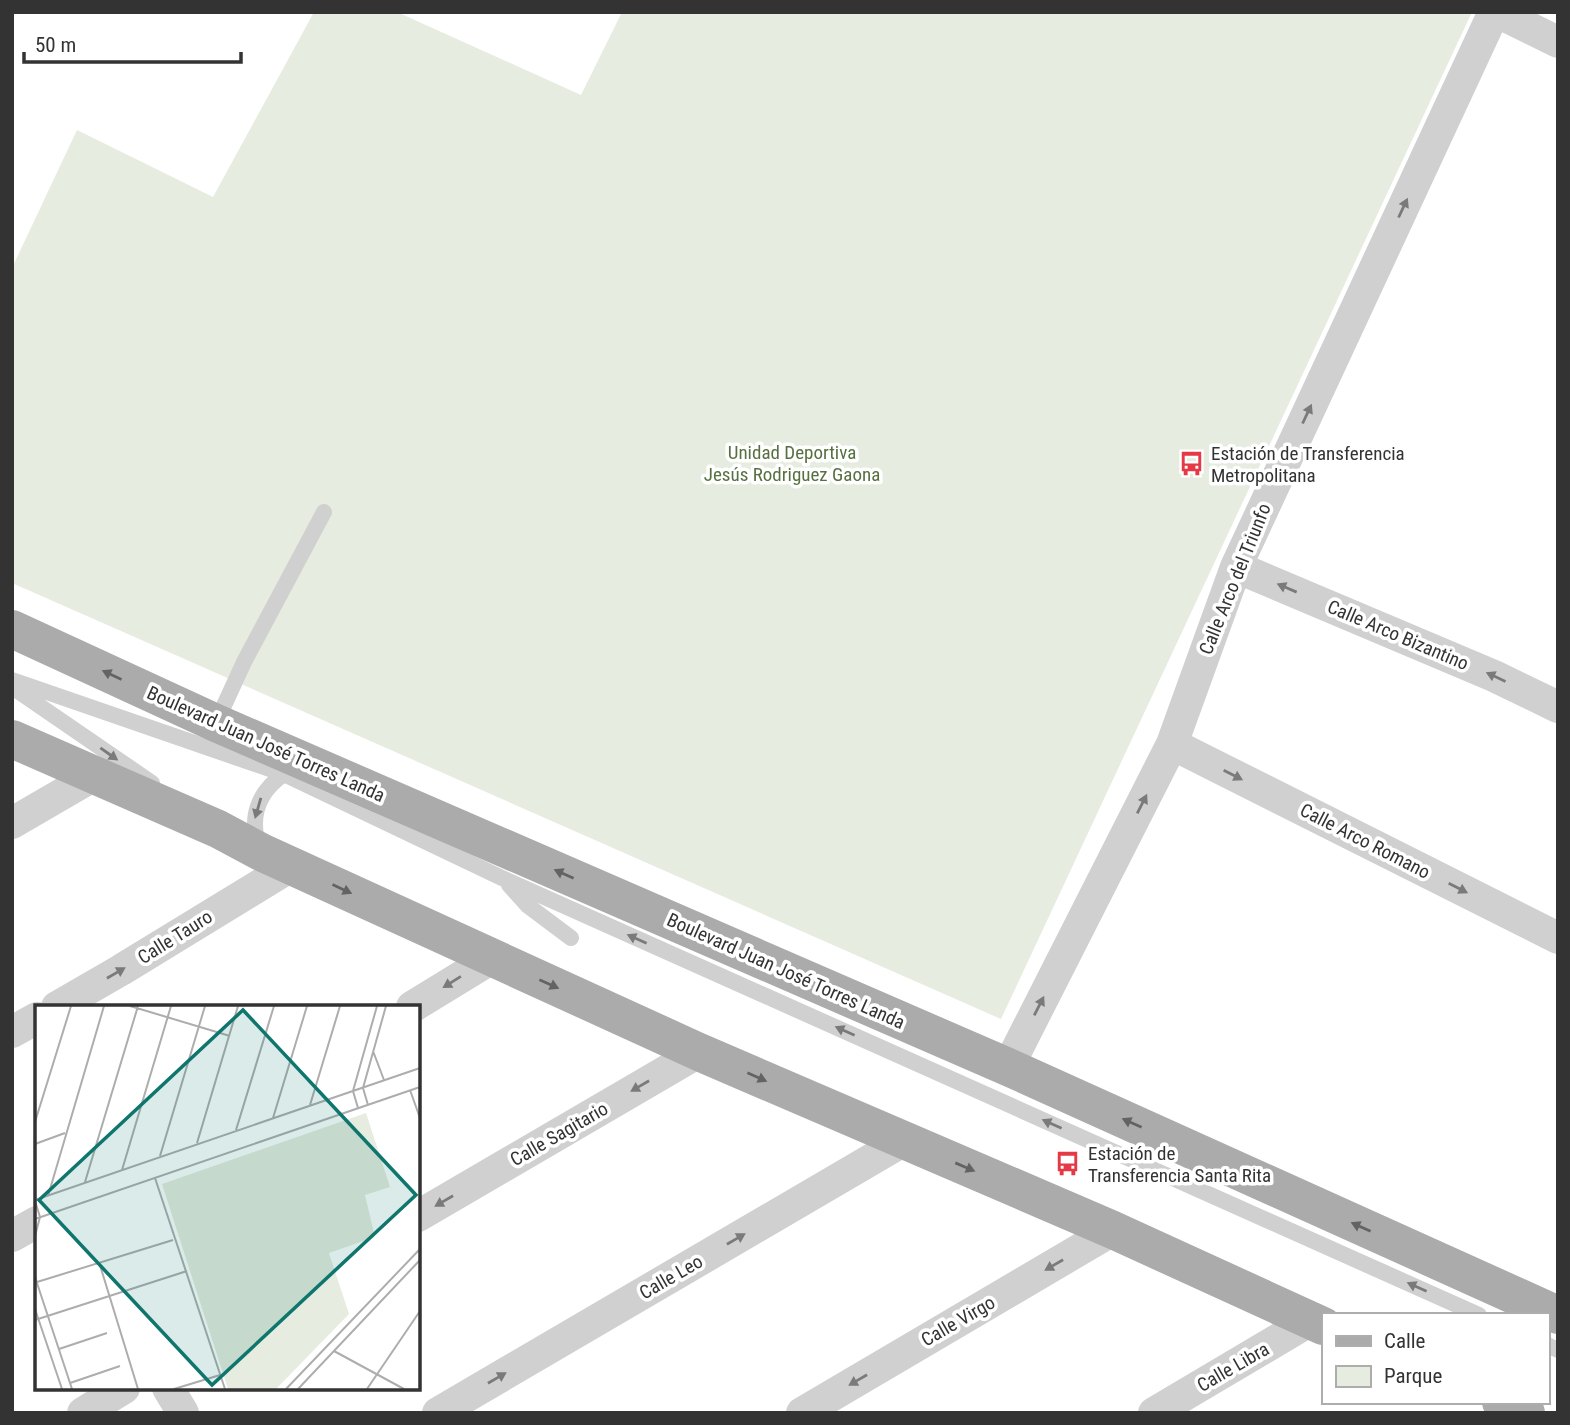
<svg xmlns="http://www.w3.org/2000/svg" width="1570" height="1425" viewBox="0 0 1570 1425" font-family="'Roboto Condensed',sans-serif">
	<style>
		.green { fill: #e6ecdf }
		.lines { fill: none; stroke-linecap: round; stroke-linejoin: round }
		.service { stroke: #d0d0d0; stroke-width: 16 }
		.minor { stroke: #d0d0d0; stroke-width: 32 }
		.primary { stroke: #ababab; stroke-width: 38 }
		.oneway { fill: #7a7a7a }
		.oneway2 { fill: #636363 }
		.labels { text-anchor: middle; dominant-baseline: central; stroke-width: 7; stroke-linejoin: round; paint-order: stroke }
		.park-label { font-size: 19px; fill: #56703f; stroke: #fff }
		.poi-label { font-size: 19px; fill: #333; stroke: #fff; text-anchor: start }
		.street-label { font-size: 19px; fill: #333; stroke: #fff }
		.inset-road { fill: none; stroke: #adadad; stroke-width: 2 }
		.view { fill: #0f766e; fill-opacity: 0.15; stroke: #0f766e; stroke-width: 3.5 }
		.inset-edge { fill: none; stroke: #333; stroke-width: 3.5 }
	</style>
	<rect width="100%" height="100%" fill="#fff"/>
	<path class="green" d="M 314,12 L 397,12 L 581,95 L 622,12 L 1472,12 L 1001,1019 L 12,583 L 12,268 L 77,130 L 213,197 Z"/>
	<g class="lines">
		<path class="service" d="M 12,680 L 284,774 L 502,878 L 1479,1315
			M 12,687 L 152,783
			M 216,723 L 244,662 L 324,512
			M 259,847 C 249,817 258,792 284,774
			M 509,885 L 527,905 L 571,938
			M 1547,1345 L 1558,1350"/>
		<path class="minor" d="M 1497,12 L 1558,42
			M 1236,567 L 1494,676 L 1558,707
			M 1172,744 L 1558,938
			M 12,823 L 93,776
			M 57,1007 L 121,970 L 291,866
			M 412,1007 L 492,958
			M 12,1032 L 37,1018
			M 1008,1067 L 1172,744 L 1236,567 L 1494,12
			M 418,1216 L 699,1052
			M 12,1236 L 37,1222
			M 168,1388 L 183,1413
			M 83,1413 L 124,1388
			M 438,1413 L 903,1141
			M 802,1413 L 1113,1230
			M 1154,1413 L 1311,1320"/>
		<path class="primary" d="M 12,629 L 216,723 L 1008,1067 L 1558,1315
			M 12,739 L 218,829 L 261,852 L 699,1052 L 1113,1230 L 1323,1326
			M 1501,1402 L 1526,1413"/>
	</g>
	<defs><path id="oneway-solid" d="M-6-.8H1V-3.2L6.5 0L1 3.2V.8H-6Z" transform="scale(1.75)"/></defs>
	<g class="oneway">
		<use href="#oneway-solid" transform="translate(1403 208) rotate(-65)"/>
		<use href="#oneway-solid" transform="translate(1307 414) rotate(-65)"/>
		<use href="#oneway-solid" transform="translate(1287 588) rotate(-157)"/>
		<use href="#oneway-solid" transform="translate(1496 677) rotate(-155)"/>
		<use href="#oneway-solid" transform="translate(109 754) rotate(35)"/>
		<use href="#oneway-solid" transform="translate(1233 775) rotate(27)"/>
		<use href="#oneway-solid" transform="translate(1142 804) rotate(-63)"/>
		<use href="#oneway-solid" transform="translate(258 808) rotate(106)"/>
		<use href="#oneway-solid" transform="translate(1458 888) rotate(27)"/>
		<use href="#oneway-solid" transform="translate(637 939) rotate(-156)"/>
		<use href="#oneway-solid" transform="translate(116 973) rotate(-30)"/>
		<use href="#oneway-solid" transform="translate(452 982) rotate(148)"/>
		<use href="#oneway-solid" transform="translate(1039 1006) rotate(-63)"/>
		<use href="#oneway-solid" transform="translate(845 1031) rotate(-156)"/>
		<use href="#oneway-solid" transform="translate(640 1086) rotate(150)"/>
		<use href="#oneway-solid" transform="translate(1052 1124) rotate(-156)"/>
		<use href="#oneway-solid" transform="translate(444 1201) rotate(150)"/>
		<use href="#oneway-solid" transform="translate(736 1239) rotate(-30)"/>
		<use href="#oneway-solid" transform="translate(1054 1265) rotate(150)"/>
		<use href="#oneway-solid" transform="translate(1417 1287) rotate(-156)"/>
		<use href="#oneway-solid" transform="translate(497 1378) rotate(-30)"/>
		<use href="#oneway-solid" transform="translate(858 1380) rotate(150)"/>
	</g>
	<g class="oneway2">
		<use href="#oneway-solid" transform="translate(112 675) rotate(-155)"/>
		<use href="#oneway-solid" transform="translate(564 874) rotate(-156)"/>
		<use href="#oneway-solid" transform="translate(342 889) rotate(25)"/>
		<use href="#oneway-solid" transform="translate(549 984) rotate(24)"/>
		<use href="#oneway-solid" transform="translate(757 1077) rotate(24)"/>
		<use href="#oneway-solid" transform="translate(1132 1123) rotate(-156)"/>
		<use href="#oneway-solid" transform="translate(965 1167) rotate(23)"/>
		<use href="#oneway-solid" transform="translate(1361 1227) rotate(-156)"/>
	</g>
	<defs>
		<symbol id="bus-bare" viewBox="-9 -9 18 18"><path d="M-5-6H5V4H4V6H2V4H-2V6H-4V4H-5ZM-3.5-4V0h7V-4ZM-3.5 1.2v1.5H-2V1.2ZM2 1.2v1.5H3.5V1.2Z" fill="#e63946" stroke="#fff" stroke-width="2.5" paint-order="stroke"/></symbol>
	</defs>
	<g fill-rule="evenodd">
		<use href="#bus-bare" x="1174" y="446" width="35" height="35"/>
		<use href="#bus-bare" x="1050" y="1146" width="35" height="35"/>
	</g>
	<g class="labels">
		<g class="park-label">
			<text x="792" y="452">Unidad Deportiva<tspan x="792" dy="22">Jesús Rodriguez Gaona</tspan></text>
		</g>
		<g class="poi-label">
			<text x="1211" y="453">Estación de Transferencia<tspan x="1211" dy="22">Metropolitana</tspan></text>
			<text x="1088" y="1153">Estación de<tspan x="1088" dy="22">Transferencia Santa Rita</tspan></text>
		</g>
		<g class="street-label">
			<text transform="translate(1235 579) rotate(-68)">Calle Arco del Triunfo</text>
			<text transform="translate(1398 635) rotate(23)">Calle Arco Bizantino</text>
			<text transform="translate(266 744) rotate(24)">Boulevard Juan José Torres Landa</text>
			<text transform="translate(1365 841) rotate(27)">Calle Arco Romano</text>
			<text transform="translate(175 937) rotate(-32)">Calle Tauro</text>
			<text transform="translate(786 971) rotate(24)">Boulevard Juan José Torres Landa</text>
			<text transform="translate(559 1134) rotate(-30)">Calle Sagitario</text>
			<text transform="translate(671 1277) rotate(-30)">Calle Leo</text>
			<text transform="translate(958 1321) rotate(-30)">Calle Virgo</text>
			<text transform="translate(1233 1367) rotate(-30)">Calle Libra</text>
		</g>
	</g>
	<g transform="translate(35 1005)">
		<rect width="385" height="385" fill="#fff"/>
		<path d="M 331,108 L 355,182 L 330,190 L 340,232 L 294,248 L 314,309 L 241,384 L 193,384 L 127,179 Z" fill="#e6ecdf"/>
		<path class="inset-road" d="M 95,1 L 195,31M 338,46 L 349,75M 375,85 L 385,113M 275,100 L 305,1M 333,100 L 328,83 L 351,1M 323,103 L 318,86 L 342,1M 238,113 L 272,1M 0,117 L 36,1M 201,125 L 239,1M 162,138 L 203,1M 0,139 L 30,128M 125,151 L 170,1M 87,165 L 136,1M 120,173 L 190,384M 50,177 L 103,1M 13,191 L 69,1M 0,195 L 385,63M 0,196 L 5,212 L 0,231M 0,214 L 385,82M 64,257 L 103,384M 0,272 L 37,384M 2,277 L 138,235M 0,304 L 27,384M 0,315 L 152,266M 24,344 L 72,328M 299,346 L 369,384M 35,378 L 85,361M 139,384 L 185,370M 251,384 L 385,244M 263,384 L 385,255M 332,384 L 385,306"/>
		<path class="view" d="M 208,5 L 381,190 L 177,380 L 4,195 Z"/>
		<rect width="385" height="385" class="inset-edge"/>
	</g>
	<rect width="1570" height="1425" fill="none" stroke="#333333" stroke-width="28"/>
	<rect x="1322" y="1313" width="228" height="91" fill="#ffffff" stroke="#adadad" stroke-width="2"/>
	<rect x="1336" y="1336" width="35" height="10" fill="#ababab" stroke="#adadad" stroke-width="2"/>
	<text x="1384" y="1348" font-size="21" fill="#333333">Calle</text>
	<rect x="1336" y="1366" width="35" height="21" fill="#e6ecdf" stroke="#adadad" stroke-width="2"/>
	<text x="1384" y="1383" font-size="21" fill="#333333">Parque</text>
	<path d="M24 52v10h217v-10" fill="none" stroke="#333333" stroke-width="3.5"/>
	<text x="35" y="52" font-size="21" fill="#333333" stroke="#ffffff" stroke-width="5" paint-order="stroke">50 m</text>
</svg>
